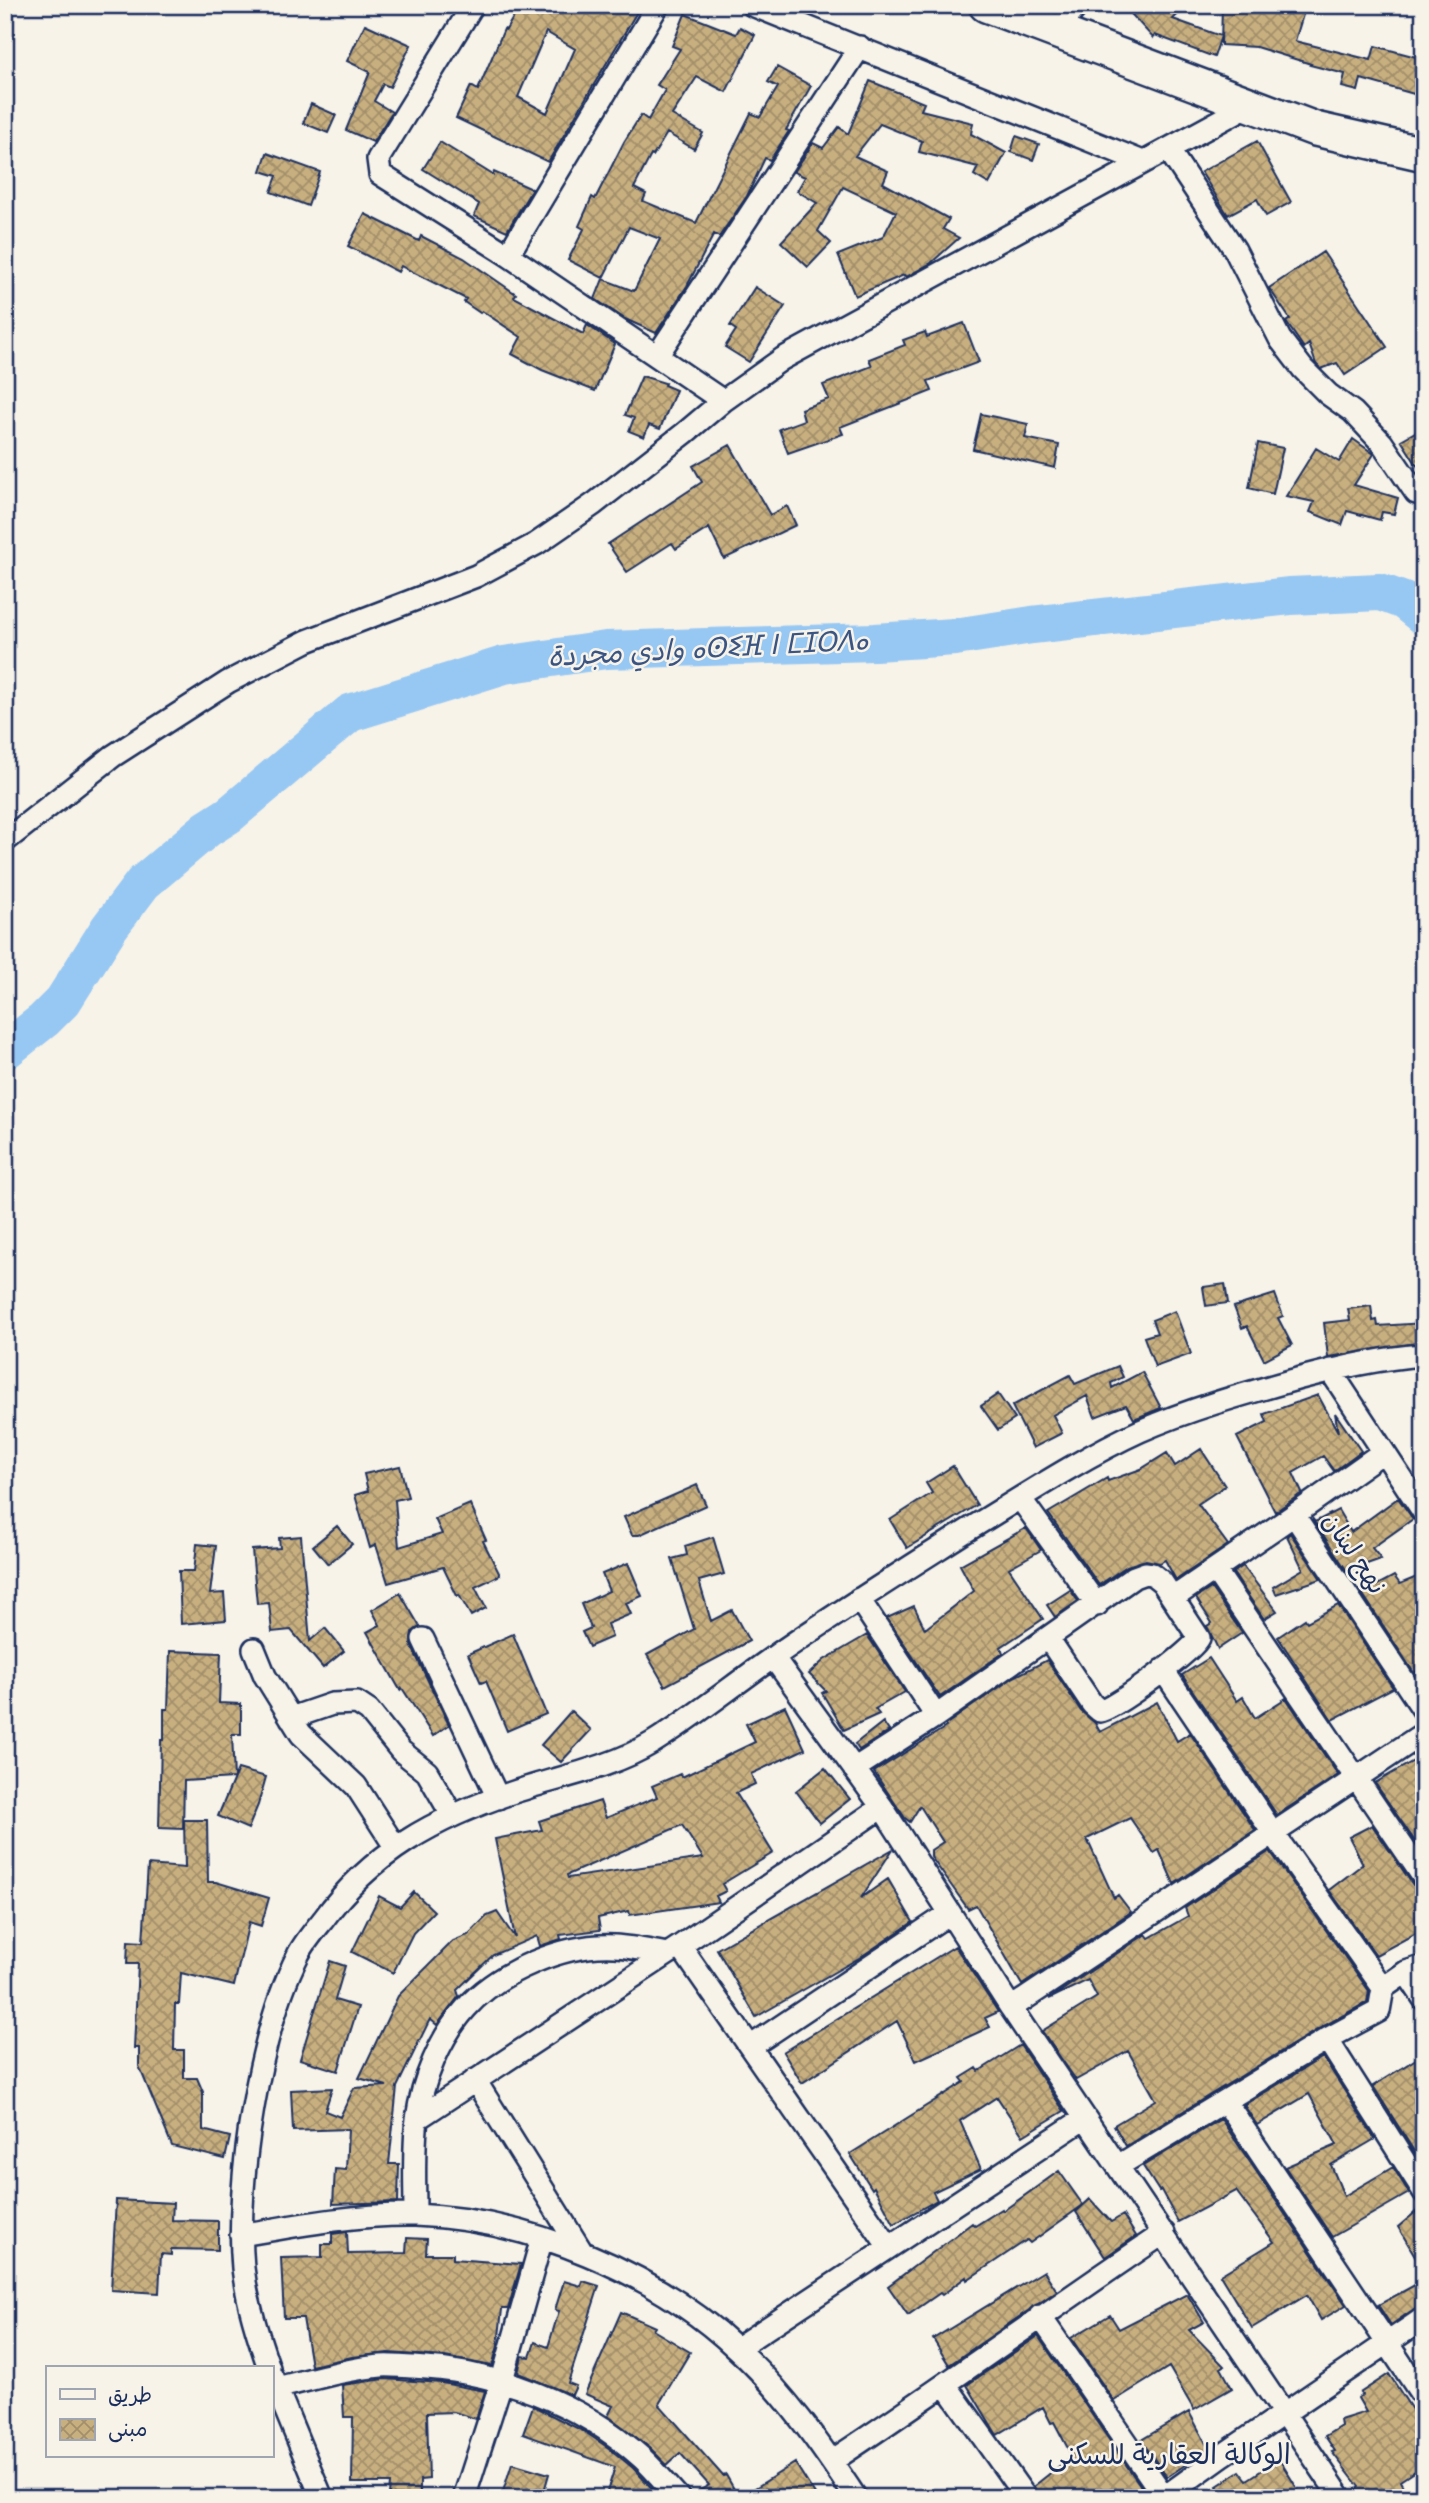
<svg xmlns="http://www.w3.org/2000/svg" width="1429" height="2503" viewBox="0 0 1429 2503" font-family="Mynerve,'Playpen Sans Arabic','Noto Sans Tifinagh',sans-serif">
	<style>
		.lines { fill: none; stroke-linecap: round; stroke-linejoin: round }
		.river { stroke: #97c7f3; stroke-width: 38 }
		.building { fill: url(#building-cross-hatch); stroke: #1b2f5e; stroke-width: 2; fill-rule: evenodd }
		.street-casing { stroke: #1b2f5e; stroke-width: 26 }
		.primary-casing { stroke: #1b2f5e; stroke-width: 38 }
		.street { stroke: #f7f3e8; stroke-width: 21 }
		.primary { stroke: #f7f3e8; stroke-width: 33 }
		.labels { text-anchor: middle; dominant-baseline: central; stroke-width: 5; stroke-linejoin: round; paint-order: stroke }
		.street-label { font-size: 26px; fill: #1b2f5e; stroke: #f7f3e8 }
		.water-label { font-size: 28px; font-style: italic; fill: #3a5583; stroke: #f7f3e8 }
		.neighbourhood-label { font-size: 28px; fill: #1b2f5e; stroke: #f7f3e8 }
	</style>
	<defs>
		<pattern id="building-cross-hatch" width="8" height="8" patternUnits="userSpaceOnUse" patternTransform="scale(1.75)"><rect width="8" height="8" fill="#c8af7f"/><path d="M0 0l8 8M0 8l8-8" fill="none" stroke="#a28f6b"/></pattern>
	</defs>
	<rect width="100%" height="100%" fill="#f7f3e8"/>
	<filter id="ink" filterUnits="userSpaceOnUse"><feTurbulence type="fractalNoise" baseFrequency=".0143" numOctaves="2"/><feDisplacementMap in="SourceGraphic" scale="14" xChannelSelector="R" yChannelSelector="G"/><feConvolveMatrix kernelMatrix="1 2 1 2 8 2 1 2 1" color-interpolation-filters="sRGB"/></filter>
	<g filter="url(#ink)">
		<g class="lines">
			<path class="river" d="M 5,1051 L 44,1020 L 63,1001 L 109,928 L 143,883 L 207,829 L 229,815 L 350,713 L 504,665 L 606,650 L 875,642 L 955,637 L 1032,625 L 1290,596 L 1380,592 L 1404,601 L 1424,617"/>
		</g>
		<path class="building" d="M 520,5 L 641,5 L 548,162 L 456,118 L 471,86 L 478,90 L 504,29 L 506,30 ZM 546,32 L 575,49 L 547,113 L 518,97 Z
			M 1123,5 L 1188,5 L 1173,19 L 1221,36 L 1214,57 L 1155,35 L 1153,38 Z
			M 1222,5 L 1306,5 L 1295,41 L 1371,60 L 1375,46 L 1424,59 L 1424,84 L 1421,96 L 1361,79 L 1358,91 L 1342,87 L 1345,74 L 1310,65 L 1311,64 L 1256,47 L 1221,45 Z
			M 685,14 L 736,34 L 740,27 L 755,35 L 726,92 L 697,77 L 672,115 L 703,133 L 694,149 L 667,133 L 653,156 L 651,155 L 634,188 L 646,194 L 643,201 L 696,223 L 751,113 L 760,117 L 778,87 L 768,82 L 777,67 L 811,86 L 786,130 L 789,131 L 770,160 L 765,158 L 747,196 L 719,237 L 714,234 L 687,286 L 656,333 L 625,319 L 595,299 L 603,279 L 634,291 L 660,239 L 629,227 L 603,278 L 568,260 L 584,229 L 579,226 L 592,197 L 595,199 L 624,142 L 641,115 L 648,120 L 665,90 L 657,85 L 680,49 L 672,46 Z
			M 365,24 L 411,45 L 390,87 L 383,84 L 374,101 L 392,112 L 373,142 L 346,130 L 370,72 L 347,61 Z
			M 870,81 L 924,103 L 921,110 L 973,123 L 971,134 L 1006,153 L 989,184 L 974,175 L 978,167 L 919,152 L 922,141 L 880,124 L 855,156 L 888,171 L 883,183 L 949,219 L 943,229 L 959,238 L 931,263 L 906,277 L 904,275 L 855,296 L 838,255 L 883,237 L 896,212 L 843,187 L 818,231 L 831,243 L 808,267 L 781,242 L 817,203 L 797,191 L 805,177 L 794,172 L 813,143 L 823,148 L 839,127 L 848,134 Z
			M 311,104 L 336,115 L 328,133 L 303,123 Z
			M 1016,136 L 1039,144 L 1033,160 L 1011,152 Z
			M 1257,141 L 1291,202 L 1266,216 L 1257,199 L 1228,215 L 1201,172 Z
			M 440,142 L 493,175 L 494,172 L 532,189 L 507,231 L 474,216 L 479,204 L 423,169 Z
			M 267,153 L 320,172 L 308,206 L 271,192 L 277,176 L 261,171 Z
			M 365,214 L 419,241 L 421,236 L 464,258 L 516,294 L 514,297 L 583,334 L 587,325 L 615,344 L 595,391 L 542,370 L 512,354 L 521,337 L 482,311 L 480,313 L 464,302 L 466,299 L 401,266 L 398,272 L 348,246 Z
			M 1323,252 L 1387,347 L 1345,375 L 1337,363 L 1321,369 L 1316,364 L 1309,344 L 1304,348 L 1286,322 L 1290,319 L 1269,288 Z
			M 755,287 L 785,306 L 749,362 L 725,347 L 736,330 L 730,326 Z
			M 964,323 L 979,362 L 928,381 L 932,391 L 840,427 L 843,434 L 788,453 L 779,429 L 804,420 L 801,409 L 829,399 L 823,385 L 872,366 L 869,359 L 905,345 L 903,340 L 925,332 L 927,337 Z
			M 642,376 L 665,383 L 664,385 L 676,390 L 660,429 L 649,425 L 644,437 L 629,431 L 634,418 L 625,415 Z
			M 981,414 L 1028,424 L 1025,438 L 1059,445 L 1055,468 L 973,449 Z
			M 1424,427 L 1424,476 L 1401,440 Z
			M 1353,439 L 1374,454 L 1354,485 L 1398,498 L 1394,514 L 1382,512 L 1380,520 L 1347,511 L 1342,525 L 1310,512 L 1314,502 L 1286,496 L 1316,448 L 1339,462 Z
			M 1258,443 L 1283,448 L 1273,494 L 1249,488 Z
			M 730,445 L 770,515 L 787,506 L 796,525 L 724,559 L 709,528 L 676,549 L 672,543 L 627,572 L 608,544 L 702,482 L 693,466 Z
			M 1225,1284 L 1228,1303 L 1206,1306 L 1203,1287 Z
			M 1275,1294 L 1283,1316 L 1278,1318 L 1292,1345 L 1264,1360 L 1247,1326 L 1242,1328 L 1234,1307 Z
			M 1371,1306 L 1373,1321 L 1377,1320 L 1378,1326 L 1424,1323 L 1424,1342 L 1328,1357 L 1324,1323 L 1350,1320 L 1348,1309 Z
			M 1175,1311 L 1191,1354 L 1155,1367 L 1144,1337 L 1157,1333 L 1152,1320 Z
			M 1118,1366 L 1123,1377 L 1111,1383 L 1112,1388 L 1142,1372 L 1161,1408 L 1134,1419 L 1126,1405 L 1095,1417 L 1087,1396 L 1053,1415 L 1062,1433 L 1033,1448 L 1012,1406 L 1070,1375 L 1075,1384 Z
			M 998,1394 L 1015,1419 L 998,1430 L 981,1406 Z
			M 1318,1395 L 1338,1432 L 1335,1413 L 1361,1451 L 1334,1471 L 1323,1456 L 1293,1473 L 1302,1493 L 1275,1512 L 1237,1437 L 1267,1422 L 1264,1414 Z
			M 1201,1449 L 1225,1486 L 1198,1504 L 1228,1545 L 1176,1580 L 1165,1560 L 1160,1563 L 1146,1560 L 1127,1566 L 1099,1585 L 1048,1513 L 1107,1478 L 1108,1481 L 1141,1469 L 1167,1453 L 1175,1466 Z
			M 400,1466 L 408,1497 L 395,1500 L 399,1547 L 442,1534 L 435,1519 L 470,1504 L 486,1540 L 483,1541 L 500,1575 L 475,1587 L 486,1608 L 471,1616 L 459,1595 L 457,1596 L 443,1567 L 388,1583 L 376,1545 L 370,1548 L 355,1495 L 368,1491 L 364,1474 Z
			M 953,1466 L 977,1505 L 907,1548 L 890,1520 L 932,1493 L 926,1483 Z
			M 697,1485 L 706,1505 L 639,1535 L 632,1535 L 624,1517 Z
			M 1398,1498 L 1413,1519 L 1372,1548 L 1381,1559 L 1347,1571 L 1312,1518 L 1315,1522 L 1338,1510 L 1351,1532 Z
			M 337,1526 L 352,1544 L 328,1564 L 313,1546 Z
			M 1026,1528 L 1041,1550 L 1009,1568 L 1043,1619 L 1001,1647 L 1003,1653 L 940,1697 L 887,1618 L 914,1606 L 925,1629 L 974,1591 L 960,1565 Z
			M 1290,1533 L 1321,1579 L 1276,1594 L 1273,1587 L 1303,1569 L 1287,1536 Z
			M 301,1536 L 310,1641 L 325,1628 L 344,1651 L 323,1668 L 291,1630 L 272,1632 L 269,1603 L 257,1604 L 252,1550 L 280,1548 L 279,1538 Z
			M 713,1537 L 724,1574 L 699,1581 L 711,1621 L 732,1610 L 749,1641 L 665,1686 L 647,1655 L 694,1629 L 672,1559 L 687,1555 L 685,1546 Z
			M 197,1544 L 216,1546 L 210,1594 L 224,1593 L 226,1620 L 181,1624 L 179,1571 L 194,1571 Z
			M 628,1563 L 642,1596 L 626,1603 L 631,1614 L 607,1624 L 612,1637 L 589,1647 L 582,1632 L 591,1628 L 581,1604 L 609,1591 L 602,1574 Z
			M 1243,1566 L 1277,1611 L 1264,1619 L 1233,1573 Z
			M 1424,1574 L 1424,1666 L 1414,1673 L 1362,1593 L 1394,1576 L 1400,1584 Z
			M 1211,1588 L 1242,1633 L 1218,1649 L 1207,1626 L 1212,1623 L 1196,1598 Z
			M 1070,1590 L 1078,1601 L 1055,1617 L 1047,1605 Z
			M 400,1593 L 420,1627 L 412,1632 L 411,1645 L 449,1725 L 433,1736 L 402,1688 L 400,1690 L 367,1632 L 380,1625 L 372,1610 Z
			M 1338,1605 L 1393,1688 L 1332,1720 L 1278,1637 L 1305,1619 L 1307,1622 Z
			M 513,1634 L 546,1714 L 507,1731 L 486,1681 L 481,1683 L 468,1654 Z
			M 867,1635 L 905,1692 L 875,1709 L 879,1714 L 844,1730 L 822,1693 L 826,1691 L 809,1674 L 824,1660 Z
			M 170,1651 L 221,1653 L 219,1703 L 241,1704 L 241,1734 L 232,1734 L 234,1778 L 238,1769 L 266,1777 L 258,1805 L 248,1829 L 218,1816 L 234,1778 L 184,1781 L 183,1829 L 159,1828 L 161,1740 L 164,1740 L 164,1709 L 168,1709 Z
			M 1209,1658 L 1237,1701 L 1243,1697 L 1255,1718 L 1286,1698 L 1338,1775 L 1277,1815 L 1182,1675 Z
			M 1047,1660 L 1081,1711 L 1095,1723 L 1100,1732 L 1157,1702 L 1177,1741 L 1190,1733 L 1255,1830 L 1174,1884 L 1159,1850 L 1154,1853 L 1130,1818 L 1087,1839 L 1114,1898 L 1118,1895 L 1131,1912 L 1022,1985 L 976,1905 L 968,1909 L 931,1857 L 931,1850 L 943,1842 L 920,1806 L 910,1822 L 905,1818 L 874,1772 L 946,1727 L 945,1725 L 1014,1677 Z
			M 785,1706 L 805,1749 L 751,1774 L 755,1784 L 736,1793 L 773,1853 L 722,1884 L 726,1891 L 716,1896 L 719,1902 L 630,1915 L 629,1911 L 598,1918 L 600,1930 L 560,1935 L 561,1939 L 540,1946 L 537,1936 L 493,1955 L 457,1990 L 459,1996 L 437,2025 L 430,2019 L 397,2087 L 389,2164 L 399,2164 L 398,2202 L 333,2204 L 335,2169 L 346,2170 L 348,2129 L 293,2131 L 291,2090 L 332,2088 L 325,2111 L 340,2117 L 354,2088 L 387,2086 L 359,2078 L 398,1996 L 453,1941 L 468,1935 L 487,1916 L 497,1912 L 515,1938 L 495,1839 L 542,1830 L 539,1821 L 600,1801 L 606,1818 L 657,1797 L 652,1786 L 680,1774 L 682,1777 L 755,1742 L 746,1724 ZM 682,1825 L 703,1858 L 568,1878 L 567,1875 Z
			M 571,1711 L 591,1730 L 561,1762 L 541,1745 Z
			M 883,1722 L 889,1731 L 859,1750 L 855,1744 Z
			M 1424,1755 L 1424,1849 L 1421,1850 L 1375,1783 Z
			M 825,1768 L 850,1799 L 820,1823 L 796,1791 Z
			M 184,1820 L 207,1820 L 208,1882 L 216,1882 L 269,1898 L 261,1926 L 249,1922 L 234,1986 L 181,1973 L 179,2004 L 175,2004 L 174,2050 L 184,2050 L 184,2078 L 197,2078 L 203,2092 L 203,2130 L 230,2137 L 225,2159 L 172,2146 L 139,2066 L 139,2048 L 134,2048 L 138,1964 L 127,1964 L 128,1941 L 143,1942 L 148,1865 L 185,1868 Z
			M 1372,1825 L 1413,1885 L 1424,1891 L 1424,1929 L 1376,1955 L 1329,1890 L 1363,1864 L 1349,1837 Z
			M 893,1849 L 861,1898 L 888,1879 L 913,1922 L 859,1958 L 756,2017 L 717,1949 Z
			M 1270,1851 L 1369,1991 L 1367,2002 L 1320,2028 L 1126,2146 L 1114,2125 L 1156,2100 L 1128,2051 L 1076,2080 L 1042,2031 L 1097,1997 L 1088,1980 L 1049,1999 L 1146,1934 L 1149,1938 L 1188,1916 L 1185,1908 Z
			M 414,1892 L 434,1911 L 413,1933 L 393,1973 L 352,1952 L 379,1896 L 400,1907 Z
			M 955,1946 L 998,2012 L 985,2018 L 990,2027 L 916,2061 L 897,2021 L 802,2083 L 783,2052 Z
			M 330,1961 L 345,1966 L 335,2000 L 358,2007 L 338,2071 L 300,2059 Z
			M 1020,2045 L 1064,2111 L 1023,2136 L 997,2097 L 960,2121 L 981,2169 L 933,2192 L 937,2200 L 894,2224 L 874,2187 L 872,2189 L 850,2154 L 964,2082 L 961,2078 L 977,2068 L 979,2071 Z
			M 1424,2054 L 1424,2085 L 1416,2089 L 1424,2101 L 1424,2167 L 1373,2086 Z
			M 1323,2057 L 1375,2139 L 1331,2165 L 1344,2196 L 1393,2167 L 1409,2193 L 1332,2237 L 1285,2167 L 1337,2145 L 1309,2094 L 1257,2125 L 1244,2105 Z
			M 1221,2119 L 1346,2305 L 1321,2320 L 1307,2295 L 1252,2328 L 1220,2275 L 1274,2242 L 1236,2191 L 1178,2222 L 1161,2190 L 1159,2191 L 1143,2166 Z
			M 1059,2171 L 1083,2205 L 1030,2243 L 1027,2240 L 967,2280 L 966,2277 L 942,2295 L 940,2293 L 908,2315 L 888,2286 L 972,2223 L 975,2226 L 1002,2209 L 1003,2211 Z
			M 1090,2199 L 1111,2222 L 1123,2215 L 1136,2236 L 1105,2257 L 1076,2212 Z
			M 116,2200 L 173,2203 L 172,2220 L 218,2221 L 218,2250 L 171,2249 L 171,2255 L 161,2254 L 159,2293 L 111,2290 Z
			M 1424,2205 L 1424,2271 L 1398,2227 Z
			M 347,2232 L 348,2254 L 406,2253 L 407,2238 L 427,2239 L 426,2254 L 453,2254 L 453,2259 L 521,2264 L 508,2309 L 502,2309 L 498,2346 L 492,2366 L 445,2357 L 389,2353 L 352,2357 L 311,2366 L 303,2318 L 284,2318 L 281,2258 L 322,2257 L 322,2244 L 332,2244 L 332,2234 Z
			M 1044,2271 L 1057,2291 L 949,2365 L 933,2339 Z
			M 1424,2280 L 1424,2305 L 1417,2307 L 1391,2325 L 1378,2305 Z
			M 564,2281 L 581,2286 L 583,2281 L 599,2286 L 568,2383 L 576,2386 L 572,2395 L 518,2373 L 522,2356 L 530,2357 L 535,2342 L 548,2347 L 559,2311 L 555,2310 Z
			M 1187,2294 L 1204,2322 L 1189,2330 L 1224,2366 L 1221,2368 L 1232,2388 L 1194,2410 L 1169,2367 L 1114,2401 L 1071,2338 L 1110,2315 L 1119,2329 Z
			M 621,2312 L 655,2327 L 653,2330 L 690,2352 L 659,2404 L 723,2476 L 726,2475 L 739,2498 L 795,2463 L 817,2498 L 692,2498 L 692,2495 L 709,2485 L 680,2453 L 667,2465 L 650,2448 L 608,2416 L 613,2406 L 585,2394 Z
			M 1038,2336 L 1142,2488 L 1124,2498 L 1039,2498 L 1034,2486 L 1072,2456 L 1054,2422 L 1051,2423 L 1043,2407 L 997,2435 L 967,2385 Z
			M 1389,2374 L 1416,2416 L 1424,2412 L 1424,2465 L 1400,2481 L 1409,2498 L 1354,2498 L 1353,2492 L 1359,2487 L 1332,2452 L 1335,2451 L 1325,2436 L 1341,2426 L 1340,2420 L 1366,2412 L 1358,2398 L 1362,2395 L 1360,2393 Z
			M 385,2379 L 442,2383 L 485,2391 L 476,2419 L 454,2412 L 427,2413 L 429,2479 L 420,2480 L 420,2496 L 389,2495 L 390,2483 L 352,2483 L 353,2417 L 344,2417 L 342,2385 Z
			M 533,2406 L 585,2432 L 610,2449 L 633,2468 L 661,2498 L 605,2498 L 615,2467 L 523,2434 Z
			M 1189,2412 L 1209,2449 L 1167,2477 L 1141,2440 Z
			M 1279,2459 L 1303,2498 L 1218,2498 L 1223,2495 L 1217,2486 L 1240,2471 L 1247,2480 Z
			M 512,2463 L 549,2474 L 542,2498 L 501,2498 Z"/>
		<g class="lines">
			<defs>
				<path id="street" d="M 473,5 L 378,159 L 380,174 L 508,255 L 723,401
					M 752,5 L 1143,162
					M 1056,31 L 1078,5
					M 1168,149 L 1235,250 L 1280,339 L 1303,369 L 1328,394 L 1353,412 L 1382,443 L 1416,493
					M 508,255 L 658,5
					M 657,356 L 860,47
					M 5,841 L 113,756 L 228,682 L 307,641 L 476,576 L 536,544 L 594,504 L 685,433 L 723,401 L 782,359 L 1251,104
					M 1330,1370 L 1424,1513
					M 1020,1498 L 1097,1605
					M 1294,1515 L 1383,1452
					M 1215,1570 L 1424,1878
					M 1173,1598 L 1294,1515 L 1424,1711
					M 859,1599 L 936,1716
					M 423,1639 L 498,1798
					M 254,1649 L 265,1676 L 301,1734 L 356,1786 L 396,1848
					M 773,1657 L 882,1807 L 1011,2008 L 1341,2498
					M 1163,1670 L 1273,1833 L 1383,1988
					M 291,1718 L 332,1704 L 357,1703 L 369,1711 L 401,1751 L 427,1772 L 452,1815
					M 854,1769 L 936,1716 L 1134,1577 L 1145,1573 L 1152,1574 L 1162,1582 L 1199,1638 C 1194,1650 1113,1710 1100,1711 L 1092,1704 L 1048,1638
					M 680,1946 L 889,2247
					M 1406,1972 L 1424,1999
					M 1011,2008 L 1424,1733
					M 1327,2039 L 1424,2192
					M 750,2047 L 950,1913
					M 475,2080 L 582,2252
					M 1226,2102 L 1424,2398
					M 417,2119 L 680,1946 L 882,1807
					M 1118,2166 L 1327,2039 L 1379,2011 L 1383,1988 L 1406,1972 L 1424,1966
					M 415,2215 C 415,2184 413,2151 417,2119 C 422,2081 440,2037 466,2008 C 499,1971 565,1943 615,1946 C 632,1947 650,1951 668,1954
					M 241,2235 C 298,2225 357,2214 415,2215 C 527,2219 656,2272 737,2349 C 784,2392 821,2445 856,2498
					M 1040,2316 L 1165,2498
					M 737,2348 L 1085,2118
					M 269,2368 C 258,2336 247,2302 243,2268 C 235,2182 259,2032 298,1955 C 304,1943 314,1931 323,1920 C 372,1852 436,1818 514,1792 C 561,1776 609,1769 652,1743 C 693,1718 732,1686 772,1658 C 836,1613 902,1572 968,1530 C 1022,1497 1083,1457 1140,1431 C 1190,1409 1244,1394 1297,1379 C 1339,1368 1380,1358 1424,1355
					M 272,2377 L 322,2498
					M 946,2385 L 1026,2498
					M 276,2388 C 310,2380 345,2369 381,2366 C 391,2365 402,2367 413,2367 C 495,2371 580,2402 642,2458 C 655,2470 667,2485 679,2498
					M 832,2461 C 944,2387 1052,2308 1164,2233
					M 464,2498 L 502,2380 L 542,2238
					M 1163,2498 L 1223,2455 L 1424,2318"/>
				<path id="primary" d="M 986,5 L 1315,129 L 1424,154"/>
			</defs>
			<use href="#street" class="street-casing"/>
			<use href="#primary" class="primary-casing"/>
			<use href="#street" class="street"/>
			<use href="#primary" class="primary"/>
		</g>
	</g>
	<g class="labels">
		<g class="street-label">
			<text transform="translate(1353 1554) rotate(56)">نهج لبنان</text>
		</g>
		<g class="water-label">
			<text transform="translate(708 650) rotate(-3)">وادي مجردة ⴰⵙⵉⴼ ⵏ ⵎⵊⵔⴷⴰ</text>
		</g>
		<g class="neighbourhood-label">
			<text x="1169" y="2456">الوكالة العقارية للسكنى</text>
		</g>
	</g>
	<rect width="1429" height="2503" fill="none" stroke="#f7f3e8" stroke-width="28"/>
	<rect x="14" y="14" width="1401" height="2475" fill="none" stroke="#1b2f5e" stroke-width="2.5" filter="url(#ink)"/>
	<rect x="46" y="2366" width="228" height="91" fill="#f7f3e8" stroke="#9fa5b1" stroke-width="2"/>
	<rect x="60" y="2389" width="35" height="10" fill="#f7f3e8" stroke="#9fa5b1" stroke-width="2"/>
	<text x="108" y="2402" font-size="21" fill="#1b2f5e">طريق</text>
	<rect x="60" y="2419" width="35" height="21" fill="url(#building-cross-hatch)" stroke="#9fa5b1" stroke-width="2"/>
	<text x="108" y="2436" font-size="21" fill="#1b2f5e">مبنى</text>
</svg>
